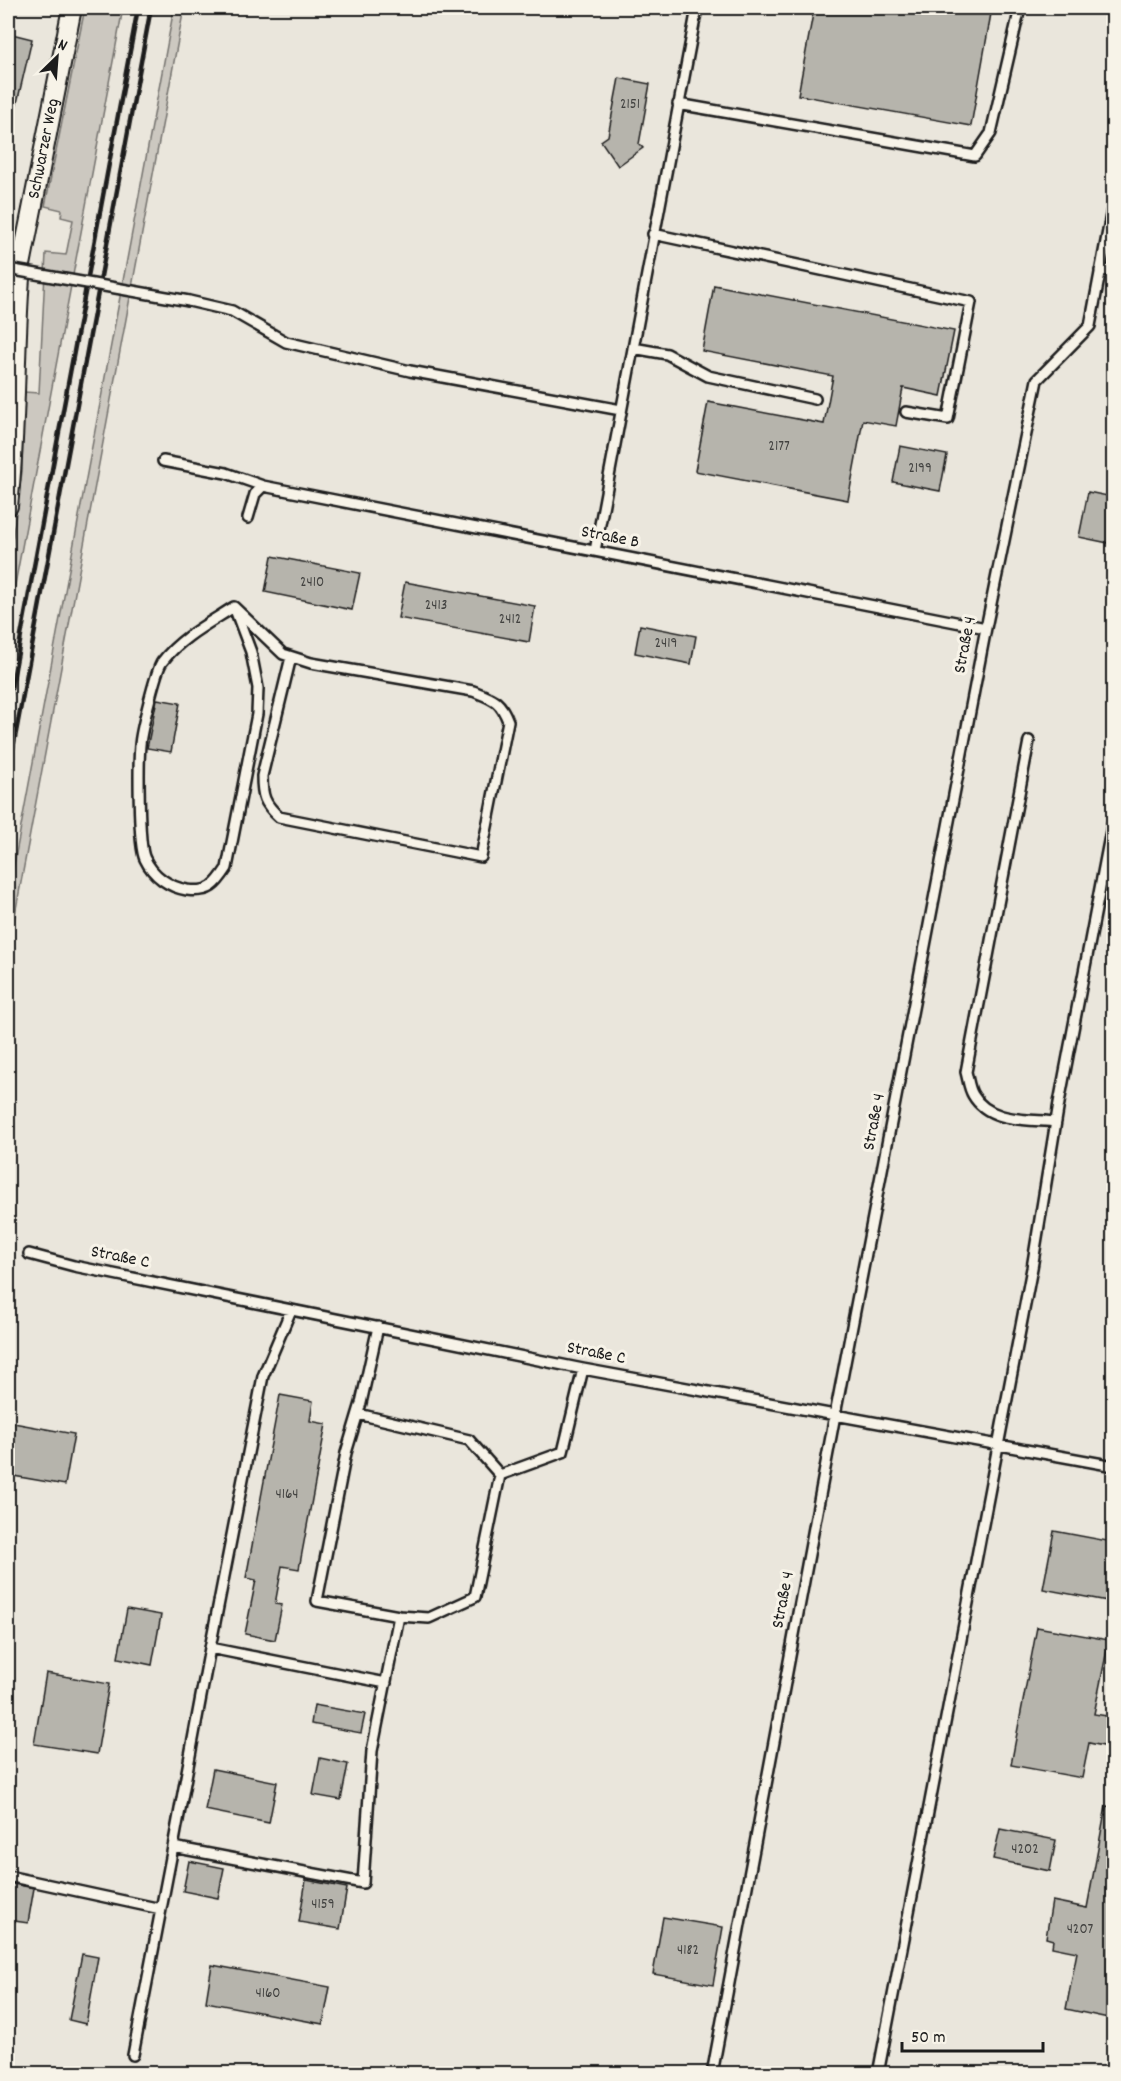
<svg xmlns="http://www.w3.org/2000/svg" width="1121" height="2081" viewBox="0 0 1121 2081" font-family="Dekko,sans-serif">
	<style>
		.green { fill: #ccc8c0; stroke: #74726e; stroke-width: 1.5 }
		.building { fill: #b6b4ac; stroke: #1c1c1c; stroke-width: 1.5 }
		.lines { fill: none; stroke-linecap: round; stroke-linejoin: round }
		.lane-casing { stroke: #1c1c1c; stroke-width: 14 }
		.street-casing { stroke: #1c1c1c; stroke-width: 22 }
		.lane { stroke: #f7f3e8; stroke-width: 9 }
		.street { stroke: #f7f3e8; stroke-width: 18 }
		.rail { stroke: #1c1c1c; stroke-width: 4.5 }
		.lane-bridge-casing { stroke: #1c1c1c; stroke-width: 14; stroke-linecap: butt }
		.lane-bridge { stroke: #f7f3e8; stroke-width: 9 }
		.labels { text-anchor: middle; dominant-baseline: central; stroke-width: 6; stroke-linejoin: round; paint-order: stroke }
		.number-label { font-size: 15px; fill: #424240 }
		.street-label { font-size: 18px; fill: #1c1c1c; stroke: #f7f3e8 }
	</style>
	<rect width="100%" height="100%" fill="#eae6dc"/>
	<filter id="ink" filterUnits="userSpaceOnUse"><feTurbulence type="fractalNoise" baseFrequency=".0167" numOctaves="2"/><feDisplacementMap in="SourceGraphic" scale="12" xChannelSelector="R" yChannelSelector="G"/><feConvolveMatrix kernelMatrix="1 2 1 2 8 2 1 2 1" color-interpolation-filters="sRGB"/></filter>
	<g filter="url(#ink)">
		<path class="green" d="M 85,8 L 123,8 L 8,622 L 8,569 L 22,472 L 24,392 L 39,393 L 46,253 L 66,255 L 73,220 L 61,217 L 62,210 L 45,206 Z
			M 174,8 L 184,8 L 8,952 L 8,896 Z"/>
		<path class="building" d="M 814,8 L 992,8 L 971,126 L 798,95 Z
			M 8,33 L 32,39 L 14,116 L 8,116 Z
			M 619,78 L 650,84 L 639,144 L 643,148 L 618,166 L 601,141 L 608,136 Z
			M 714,285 L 954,331 L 941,396 L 903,388 L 896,426 L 863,420 L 848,500 L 695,471 L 708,402 L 824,424 L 833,376 L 702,351 Z
			M 900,446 L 947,455 L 940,491 L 893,482 Z
			M 1088,492 L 1113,497 L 1113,544 L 1079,537 Z
			M 272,556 L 360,573 L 352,610 L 265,592 Z
			M 405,582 L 535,606 L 529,642 L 398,618 Z
			M 640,625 L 696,636 L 691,664 L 635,653 Z
			M 157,699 L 180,703 L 171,752 L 147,748 Z
			M 280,1395 L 313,1401 L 310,1421 L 326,1424 L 299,1569 L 282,1566 L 275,1604 L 282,1605 L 275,1640 L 245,1634 L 256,1580 L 246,1578 Z
			M 8,1422 L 74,1434 L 65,1485 L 8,1475 Z
			M 1054,1531 L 1113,1542 L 1113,1602 L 1043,1589 Z
			M 127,1609 L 161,1615 L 152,1665 L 118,1658 Z
			M 1037,1627 L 1109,1640 L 1094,1714 L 1113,1717 L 1113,1748 L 1089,1743 L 1082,1778 L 1011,1765 Z
			M 46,1673 L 109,1684 L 97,1754 L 34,1744 Z
			M 314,1705 L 365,1714 L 361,1733 L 311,1724 Z
			M 320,1758 L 348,1764 L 341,1800 L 313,1795 Z
			M 213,1769 L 277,1782 L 269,1823 L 205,1810 Z
			M 1106,1806 L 1113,1807 L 1113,2019 L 1066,2009 L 1077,1952 L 1052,1947 L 1053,1940 L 1046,1938 L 1052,1901 L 1087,1908 Z
			M 1000,1829 L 1056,1840 L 1050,1871 L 993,1859 Z
			M 189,1861 L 224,1868 L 218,1898 L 183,1891 Z
			M 306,1880 L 347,1888 L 340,1929 L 299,1922 Z
			M 8,1883 L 34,1888 L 28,1923 L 8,1920 Z
			M 663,1917 L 723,1927 L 713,1985 L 653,1974 Z
			M 82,1954 L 98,1957 L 86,2024 L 69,2020 Z
			M 212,1965 L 330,1987 L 323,2024 L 206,2002 Z"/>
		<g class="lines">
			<defs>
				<path id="lane" d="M 678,104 L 975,156 L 991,133 L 1020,8
					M 653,234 L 971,302 L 948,419 L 906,412
					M 1100,271 L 1114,270
					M 189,301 L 232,311 L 286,342 L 410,371 L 621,410
					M 633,348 L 667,354 L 708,376 L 815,399
					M 163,461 L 226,473 L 263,486
					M 248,518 L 255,494 L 263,486 L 986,628
					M 595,551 L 697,8
					M 234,607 L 283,654 L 311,663 L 473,691 C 493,699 500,700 508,721 L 481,857 L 279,817 C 264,803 262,796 262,776 L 291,657
					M 234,607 L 251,652 L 258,688 L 257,714 L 227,868 C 216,885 210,893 187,890 C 169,887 153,876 145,859 C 138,847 138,753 141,737 C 143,725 156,670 162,662 C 180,638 209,623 234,607 Z
					M 1029,741 L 966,1072 C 968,1079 969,1089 973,1095 C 989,1123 1028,1119 1056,1122
					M 29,1254 L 74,1266 L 583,1369 L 1114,1466
					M 291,1310 L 263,1376 L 210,1648 L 386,1683
					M 378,1327 L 361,1403 L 346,1453 L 317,1601 L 399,1616
					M 358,1414 L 469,1440 L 500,1475
					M 173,1847 L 210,1648
					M 8,1876 L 161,1909
					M 133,2055 L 173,1847 L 363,1883 L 372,1751 L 399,1616 L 429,1618 L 475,1597 L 500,1475 L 563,1452 L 583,1369
					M 712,2074 L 835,1415 L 986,628 L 1037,380 L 1090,326 L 1114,199
					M 878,2074 L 1032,1268 L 1059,1103 L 1114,815"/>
				<g id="street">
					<path id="s1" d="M 8,506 C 17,426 14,345 21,265 L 72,8"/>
				</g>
			</defs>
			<use href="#lane" class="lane-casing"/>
			<use href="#street" class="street-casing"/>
			<use href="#lane" class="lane"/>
			<use href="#street" class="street"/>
			<path class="rail" d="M 8,706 L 138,8
				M 8,775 L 151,8"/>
			<defs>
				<path id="lane-bridge" d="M 8,269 L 189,301"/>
			</defs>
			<use href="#lane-bridge" class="lane-bridge-casing"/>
			<use href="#lane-bridge" class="lane-bridge"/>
		</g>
	</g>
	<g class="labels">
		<g class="number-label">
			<text x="630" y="105">2151</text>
			<text x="779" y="447">2177</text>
			<text x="920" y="469">2199</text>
			<text x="312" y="583">2410</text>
			<text x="436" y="606">2413</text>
			<text x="510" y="620">2412</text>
			<text x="666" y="644">2419</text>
			<text x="287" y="1495">4164</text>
			<text x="1025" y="1850">4202</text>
			<text x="323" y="1905">4159</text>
			<text x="1080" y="1930">4207</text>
			<text x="688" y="1951">4182</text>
			<text x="268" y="1994">4160</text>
		</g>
		<g class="street-label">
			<text stroke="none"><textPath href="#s1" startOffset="360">Schwarzer Weg</textPath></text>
			<text transform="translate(610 538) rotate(11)">Straße B</text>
			<text transform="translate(966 645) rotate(-79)">Straße 4</text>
			<text transform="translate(875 1122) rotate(-79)">Straße 4</text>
			<text transform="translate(120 1258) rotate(11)">Straße C</text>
			<text transform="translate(596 1354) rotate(11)">Straße C</text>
			<text transform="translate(784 1600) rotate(-79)">Straße 4</text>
		</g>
	</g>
	<rect width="1121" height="2081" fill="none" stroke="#f7f3e8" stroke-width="30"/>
	<rect x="15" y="15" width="1091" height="2051" fill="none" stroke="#1c1c1c" stroke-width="2" filter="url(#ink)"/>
	<g transform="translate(57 57) rotate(25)" stroke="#f7f3e8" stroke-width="4.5" paint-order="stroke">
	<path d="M0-4.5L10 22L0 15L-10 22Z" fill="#1c1c1c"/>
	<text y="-9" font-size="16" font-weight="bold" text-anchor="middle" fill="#1c1c1c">N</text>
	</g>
	<path d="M902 2042v9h141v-9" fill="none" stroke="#1c1c1c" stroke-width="3"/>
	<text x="911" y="2042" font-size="18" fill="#1c1c1c" stroke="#f7f3e8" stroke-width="4.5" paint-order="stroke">50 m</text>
</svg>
